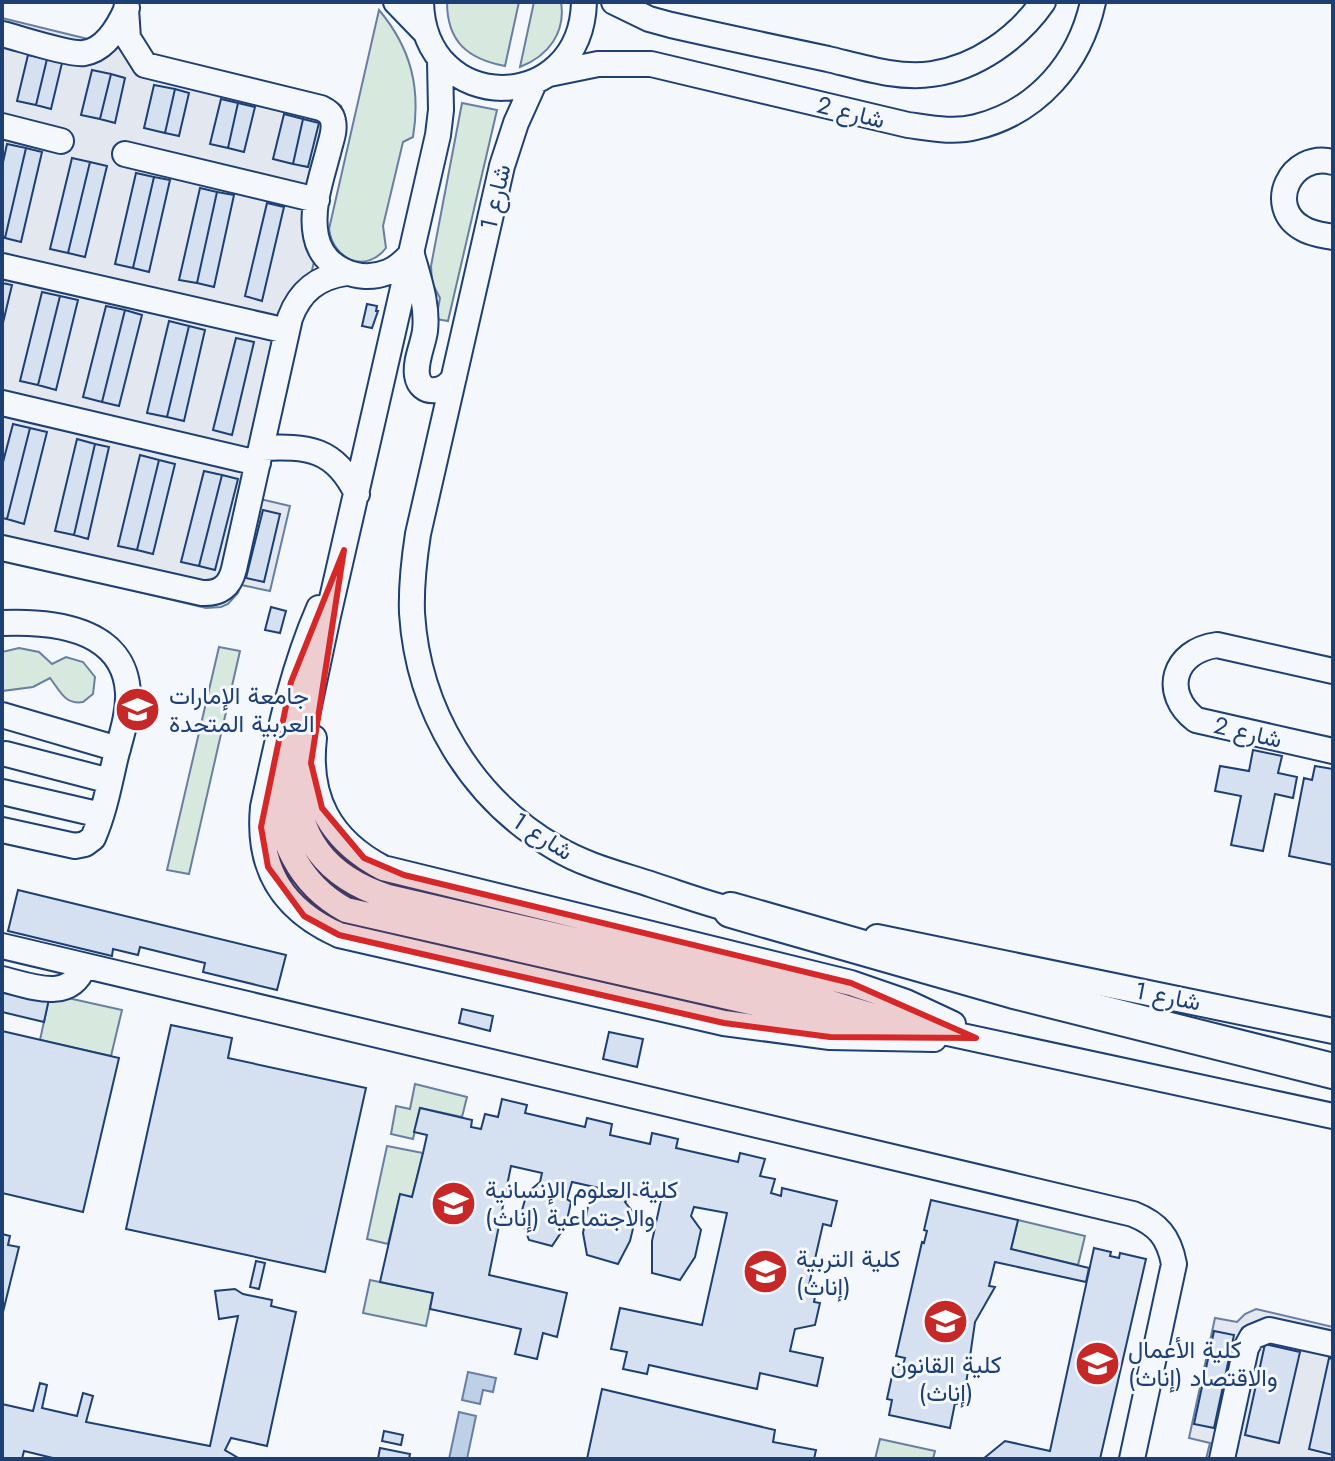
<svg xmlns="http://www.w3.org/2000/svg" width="1335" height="1461" viewBox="0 0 1335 1461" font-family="Jost,Vazirmatn,sans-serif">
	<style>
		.green { fill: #d7e8df; stroke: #687fa3; stroke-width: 2 }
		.parking { fill: #e3e8f0; stroke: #687fa3; stroke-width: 2 }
		.water { fill: #bed0e5; stroke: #687fa3; stroke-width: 2 }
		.building { fill: #d5e0f0; stroke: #1d3f73; stroke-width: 2 }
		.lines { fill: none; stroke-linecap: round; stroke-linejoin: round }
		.minor-casing { stroke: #1d3f73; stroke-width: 28 }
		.highway-casing { stroke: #1d3f73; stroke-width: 38 }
		.minor { stroke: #f4f7fb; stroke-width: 24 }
		.highway { stroke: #f4f7fb; stroke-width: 34 }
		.marked { fill: #d62828; fill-opacity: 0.2; stroke: #d62828; stroke-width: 6; stroke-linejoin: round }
		.labels { text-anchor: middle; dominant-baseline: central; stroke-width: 6; stroke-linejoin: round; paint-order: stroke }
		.street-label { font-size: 24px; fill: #1d3f73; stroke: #f4f7fb }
		.poi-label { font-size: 24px; fill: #1d3f73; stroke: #f4f7fb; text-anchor: start }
	</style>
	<rect width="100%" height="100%" fill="#f4f7fb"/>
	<path class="green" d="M 447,2 L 519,2 L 505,66 C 468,59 447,42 447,2 Z
		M 534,2 L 561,2 C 566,33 548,56 520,67 Z
		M 379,10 C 411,48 421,88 413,137 L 403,142 L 383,226 L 386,248 C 366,274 333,260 329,229 Z
		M 462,103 L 497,110 L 448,321 L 436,319 L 440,298 L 432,283 L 431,266 Z
		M 219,647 L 240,651 L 189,874 L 167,870 Z
		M 19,648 L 39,652 L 52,664 L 66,657 L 83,662 L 95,677 L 93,694 L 83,702 C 65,705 60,691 50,678 L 33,687 L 2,691 L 2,652 Z
		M 50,994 L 122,1010 L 111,1056 L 40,1040 Z
		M 415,1084 L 467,1097 L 462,1117 L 420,1108 L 413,1139 L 391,1134 L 396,1106 L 410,1109 Z
		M 387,1146 L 423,1153 L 412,1197 L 400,1195 L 388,1244 L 367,1239 Z
		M 1018,1220 L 1085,1236 L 1078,1265 L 1011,1249 Z
		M 370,1280 L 433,1293 L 426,1326 L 363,1313 Z
		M 880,1439 L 935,1451 L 933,1459 L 875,1459 Z"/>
	<path class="parking" d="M 2,18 L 329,98 L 341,106 L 344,113 L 346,121 L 260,499 L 290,506 L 270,591 L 241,585 L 238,593 L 228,604 L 221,607 L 206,608 L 2,559 Z
		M 1256,1309 L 1333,1327 L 1333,1459 L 1206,1459 L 1210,1443 L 1189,1438 L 1215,1318 L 1237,1322 L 1245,1314 Z"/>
	<path class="water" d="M 468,1372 L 496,1378 L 493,1392 L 483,1390 L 480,1404 L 462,1400 Z
		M 459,1412 L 476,1416 L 467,1459 L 449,1459 Z"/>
	<path class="building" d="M 28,55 L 47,59 L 36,105 L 17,101 Z
		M 47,59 L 62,63 L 51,109 L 36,105 Z
		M 92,70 L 111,74 L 100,119 L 81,115 Z
		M 111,74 L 125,78 L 115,123 L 100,119 Z
		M 154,85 L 175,89 L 165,133 L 144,128 Z
		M 175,89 L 189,93 L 179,136 L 165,133 Z
		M 221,99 L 238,103 L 228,148 L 210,144 Z
		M 238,103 L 255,107 L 244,152 L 228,148 Z
		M 284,114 L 303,119 L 293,164 L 273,159 Z
		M 303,119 L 319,123 L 308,167 L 293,164 Z
		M 7,144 L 26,148 L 5,238 L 2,237 L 2,167 Z
		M 26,148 L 42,152 L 21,242 L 5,238 Z
		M 72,158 L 90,162 L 68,253 L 50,249 Z
		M 90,162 L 107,166 L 85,257 L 68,253 Z
		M 136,173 L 154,177 L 133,268 L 115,264 Z
		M 154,177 L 170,180 L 149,272 L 133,268 Z
		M 200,188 L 217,192 L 197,283 L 179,280 Z
		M 217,192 L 234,195 L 214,287 L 197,283 Z
		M 267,203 L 284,207 L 262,301 L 245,296 Z
		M 2,283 L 12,285 L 2,327 Z
		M 42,292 L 60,296 L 38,385 L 20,381 Z
		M 60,296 L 78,300 L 56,390 L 38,385 Z
		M 367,304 L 377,306 L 376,311 L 378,311 L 372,328 L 362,326 Z
		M 106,306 L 125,310 L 102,402 L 83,397 Z
		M 125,310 L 142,315 L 119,406 L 102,402 Z
		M 169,321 L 189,326 L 167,417 L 147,413 Z
		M 189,326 L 205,330 L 184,421 L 167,417 Z
		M 236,338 L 254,342 L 232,435 L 213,430 Z
		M 13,424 L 30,428 L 7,519 L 2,518 L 2,466 Z
		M 30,428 L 47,432 L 24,524 L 7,519 Z
		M 77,439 L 95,444 L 74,535 L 55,531 Z
		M 95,444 L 109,447 L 88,539 L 74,535 Z
		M 140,455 L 159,460 L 137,550 L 118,546 Z
		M 159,460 L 175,464 L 153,554 L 137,550 Z
		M 204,471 L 222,475 L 199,566 L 181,562 Z
		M 222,475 L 238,479 L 215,570 L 199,566 Z
		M 263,510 L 280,514 L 264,582 L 246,578 Z
		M 271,607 L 286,611 L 280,633 L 265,630 Z
		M 1253,750 L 1282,756 L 1278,773 L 1297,777 L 1293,798 L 1275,794 L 1263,851 L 1231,845 L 1241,796 L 1215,791 L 1220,766 L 1249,771 Z
		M 1315,766 L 1333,769 L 1333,865 L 1289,856 L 1304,778 L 1312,780 Z
		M 18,890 L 286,955 L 277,990 L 203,972 L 205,963 L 140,947 L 138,955 L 113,949 L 112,956 L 8,931 Z
		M 2,983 L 50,994 L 44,1022 L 2,1012 Z
		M 462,1009 L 493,1016 L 490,1031 L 459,1023 Z
		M 171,1025 L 232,1038 L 228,1058 L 366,1088 L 325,1272 L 126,1229 Z
		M 2,1031 L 119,1058 L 83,1212 L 2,1193 Z
		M 609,1032 L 643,1039 L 637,1067 L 603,1059 Z
		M 502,1099 L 527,1105 L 525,1113 L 585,1127 L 587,1118 L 612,1124 L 610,1135 L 650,1144 L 652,1133 L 678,1139 L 676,1148 L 738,1162 L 740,1153 L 765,1159 L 760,1176 L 775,1179 L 771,1193 L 781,1196 L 782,1188 L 837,1201 L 831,1226 L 823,1224 L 809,1285 L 817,1287 L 814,1302 L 820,1303 L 815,1325 L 795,1329 L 790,1351 L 823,1358 L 817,1386 L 760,1373 L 757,1389 L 649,1365 L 647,1374 L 623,1369 L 627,1352 L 611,1349 L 620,1308 L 702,1325 L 727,1213 L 694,1207 L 691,1216 L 701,1230 L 695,1257 L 680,1280 L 652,1273 L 652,1241 L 661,1200 L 632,1194 L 625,1202 L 636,1216 L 630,1241 L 618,1264 L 587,1255 L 583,1233 L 588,1206 L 595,1204 L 599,1188 L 572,1182 L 567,1199 L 571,1202 L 566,1225 L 552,1246 L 529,1240 L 520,1217 L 527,1193 L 540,1182 L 542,1173 L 511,1166 L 489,1275 L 567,1293 L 557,1337 L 543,1333 L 537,1359 L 515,1354 L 521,1329 L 430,1309 L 433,1293 L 380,1282 L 400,1194 L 412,1197 L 423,1153 L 427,1135 L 414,1132 L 420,1108 L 472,1120 L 471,1127 L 481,1129 L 485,1114 L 498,1117 Z
		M 931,1200 L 1018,1220 L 1011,1249 L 1089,1268 L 1086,1282 L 995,1262 L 989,1286 L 995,1287 L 975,1322 L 963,1405 L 955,1403 L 950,1428 L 889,1415 L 892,1400 L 887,1399 L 894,1367 L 902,1369 L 905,1358 L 896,1356 L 922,1242 L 924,1243 L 927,1231 L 924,1230 Z
		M 2,1234 L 10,1236 L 8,1245 L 19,1247 L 2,1316 Z
		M 1094,1248 L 1111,1252 L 1110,1256 L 1119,1258 L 1120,1253 L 1146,1259 L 1100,1459 L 983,1459 L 1005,1441 L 1050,1451 Z
		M 256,1261 L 265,1263 L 259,1289 L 250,1287 Z
		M 235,1289 L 243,1294 L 272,1300 L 271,1306 L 296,1312 L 267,1446 L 231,1438 L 225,1450 L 240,1459 L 57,1459 L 24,1451 L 22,1459 L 2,1459 L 2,1404 L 33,1411 L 40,1383 L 47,1385 L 42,1408 L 77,1416 L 83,1393 L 93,1396 L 86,1422 L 210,1446 L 238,1316 L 219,1319 L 215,1291 Z
		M 1214,1331 L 1234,1335 L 1214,1428 L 1194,1424 Z
		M 1265,1344 L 1300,1352 L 1279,1443 L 1245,1435 Z
		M 1329,1358 L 1333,1359 L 1333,1455 L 1309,1449 Z
		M 602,1389 L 775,1430 L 773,1442 L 816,1450 L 814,1459 L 587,1459 Z
		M 384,1431 L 403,1435 L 401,1445 L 382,1441 Z
		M 380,1448 L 410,1454 L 409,1459 L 378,1459 Z"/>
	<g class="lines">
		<defs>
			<path id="minor" d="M 396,2 L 424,31
				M 421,2 C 424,117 581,116 584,2
				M 614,2 L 649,19 L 671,25 C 724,37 776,48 828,59 C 861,67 898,79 932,74 C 976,68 1018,38 1043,2
				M 126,9 L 128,38 L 145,65 L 321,108 C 327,111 332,114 333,121 C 335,129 332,138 330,145 C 323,174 310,206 316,236 C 322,268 358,284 388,272 C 398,268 405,261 412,253
				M 2,34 C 19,38 69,55 84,53 C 105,50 119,26 127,8
				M 440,61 L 441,110 L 438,135 L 328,616 L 295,772 C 296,838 326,877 388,897 L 772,985 L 883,1019 L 1333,1116
				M 549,74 L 598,64 L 651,64 L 908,125 C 930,128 953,133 976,127 C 1038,112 1080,62 1093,2
				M 534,83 L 516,123 L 502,166 L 418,534 C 414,560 411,586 412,613 C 418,710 471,799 556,848 C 586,866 620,874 653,885 C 684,895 715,907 746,913
				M 2,126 L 61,141
				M 125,154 L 317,200
				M 1333,162 C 1290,151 1265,207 1302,228 C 1311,234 1323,235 1333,237
				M 412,255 C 419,280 428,305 425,331 C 423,345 415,361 417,375 C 420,397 446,393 454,377
				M 2,266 L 287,331
				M 2,403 L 258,463
				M 261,448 C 308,446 335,448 357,494
				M 2,548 L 202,593 C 220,594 230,586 234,569 L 290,318 C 300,291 318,277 346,273
				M 319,608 C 291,672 278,739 263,807 C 257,869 283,910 339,935 L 724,1023 L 830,1037 L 934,1039
				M 2,623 C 52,621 125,628 128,693 C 129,715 120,739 115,760 C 109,786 104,813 93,838 L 85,844 L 75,846 L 2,830
				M 1333,671 L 1217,645 C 1173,651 1161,693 1196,720 L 1333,751
				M 2,715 L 118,749
				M 314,738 C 307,798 330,840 383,868 L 851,983 L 906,1002 L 953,1024
				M 6,754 L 110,781
				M 280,783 C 274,836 300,885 346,910 L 768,1006 L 810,1015 L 856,1019
				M 2,792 L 101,815
				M 877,937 L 1333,1031
				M 2,946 L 1133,1214 C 1158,1224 1169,1237 1174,1264 L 1132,1459
				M 2,979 C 31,986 70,1003 84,966
				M 1222,1459 L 1246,1348 L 1252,1337 L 1269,1330 L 1333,1344"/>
			<path id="highway" d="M 731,910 L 1014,991 L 1333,1071"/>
		</defs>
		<use href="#minor" class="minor-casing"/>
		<use href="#highway" class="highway-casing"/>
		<use href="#minor" class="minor"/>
		<use href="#highway" class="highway"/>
	</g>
	<path class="marked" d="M 344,550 L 311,763 L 322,808 L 364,858 L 404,875 L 851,983 L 976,1038 L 830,1037 L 724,1023 L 339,935 L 304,916 L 268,867 L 261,827 L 291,682 Z"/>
	<defs>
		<symbol id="university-disc" viewBox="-11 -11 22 22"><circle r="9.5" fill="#c62828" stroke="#f4f7fb"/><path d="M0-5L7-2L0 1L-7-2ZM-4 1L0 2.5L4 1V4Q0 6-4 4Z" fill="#fff"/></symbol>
	</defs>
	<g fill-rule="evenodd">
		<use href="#university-disc" x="112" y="684" width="51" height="51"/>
		<use href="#university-disc" x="428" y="1178" width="51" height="51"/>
		<use href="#university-disc" x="740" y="1246" width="51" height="51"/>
		<use href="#university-disc" x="920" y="1296" width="51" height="51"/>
		<use href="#university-disc" x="1072" y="1338" width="51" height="51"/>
	</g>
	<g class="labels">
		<g class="street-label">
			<text transform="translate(851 112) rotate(14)">شارع 2</text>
			<text transform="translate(495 197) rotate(-77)">شارع 1</text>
			<text transform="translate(1248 732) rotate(13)">شارع 2</text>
			<text transform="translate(543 836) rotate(33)">شارع 1</text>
			<text transform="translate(1168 996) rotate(11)">شارع 1</text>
		</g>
		<g class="poi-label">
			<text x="169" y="695">جامعة الإمارات<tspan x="169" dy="28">العربية المتحدة</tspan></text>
			<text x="485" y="1189">كلية العلوم الإنسانية<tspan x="485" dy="28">والاجتماعية (إناث)</tspan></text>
			<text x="796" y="1258">كلية التربية<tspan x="796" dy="28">(إناث)</tspan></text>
			<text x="1128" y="1349">كلية الأعمال<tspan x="1128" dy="28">والاقتصاد (إناث)</tspan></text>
			<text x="946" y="1364" text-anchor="middle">كلية القانون<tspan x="946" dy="28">(إناث)</tspan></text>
		</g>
	</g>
	<rect width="1335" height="1461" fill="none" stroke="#1d3f73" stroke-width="8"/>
</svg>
